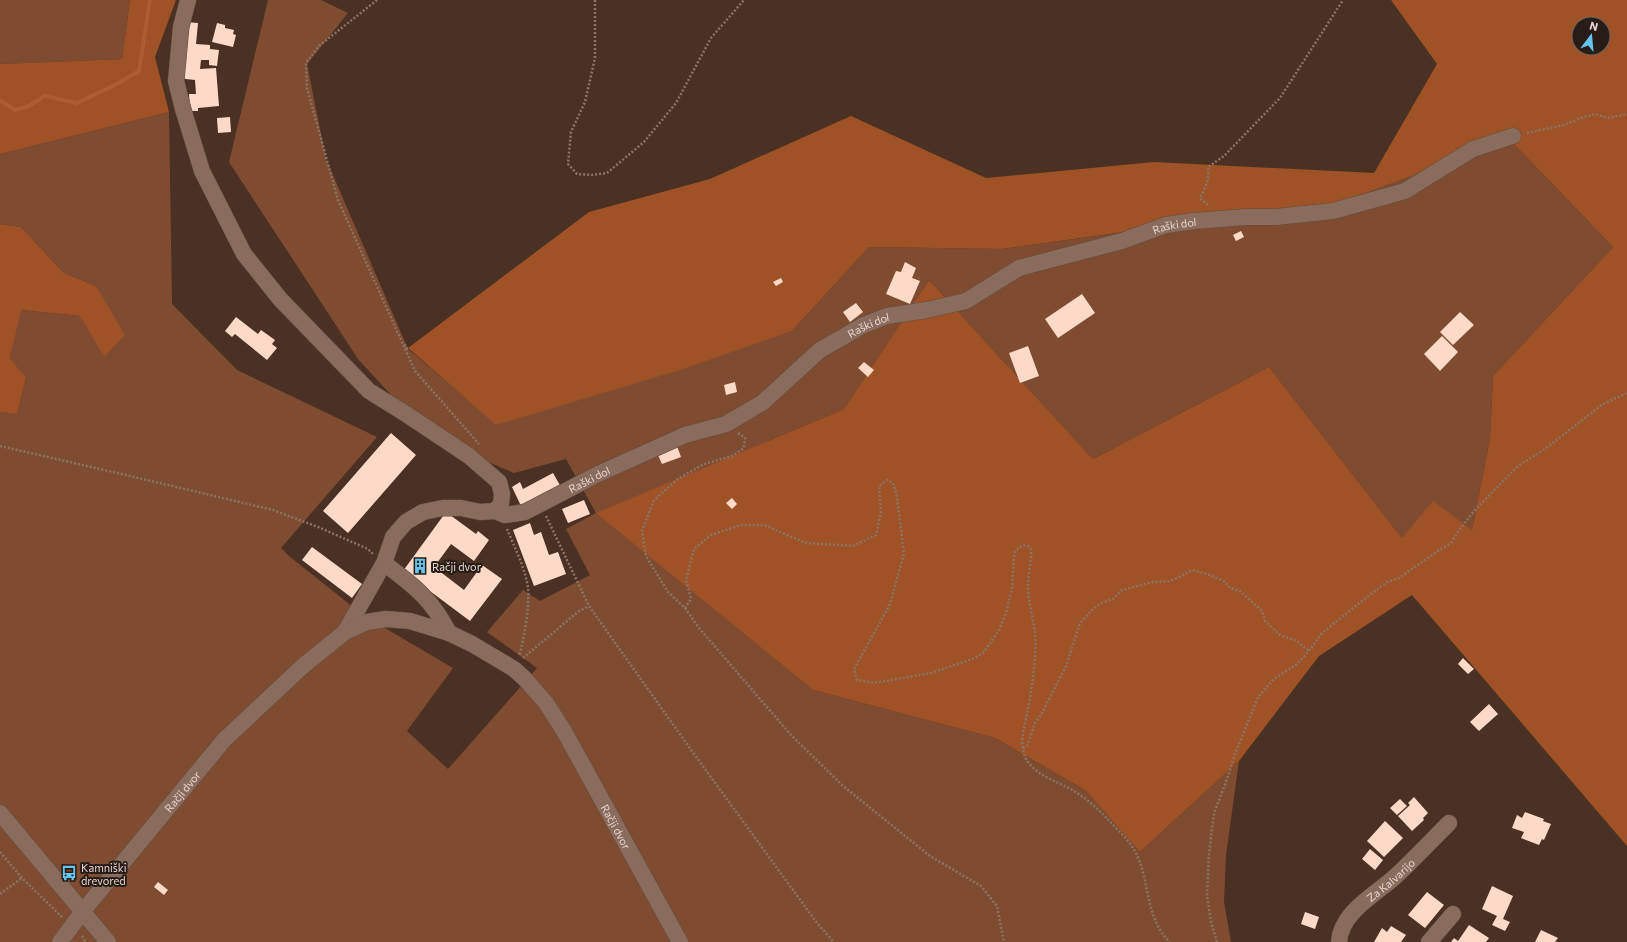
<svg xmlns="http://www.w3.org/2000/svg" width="1627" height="942" viewBox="0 0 1627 942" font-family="Commissioner,sans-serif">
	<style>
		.green { fill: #7f4c31 }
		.forest { fill: #9e5225; fill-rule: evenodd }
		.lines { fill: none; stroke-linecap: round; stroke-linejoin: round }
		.stream { stroke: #ab5e32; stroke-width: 4 }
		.building { fill: #fddac8 }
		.minor-casing { stroke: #624d41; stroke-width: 17 }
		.path { stroke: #897468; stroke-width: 2.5; stroke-dasharray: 2 2; stroke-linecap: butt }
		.minor { stroke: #8a6c5d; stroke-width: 16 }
		.labels { text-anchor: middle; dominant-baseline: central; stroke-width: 4; stroke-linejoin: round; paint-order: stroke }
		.street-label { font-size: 11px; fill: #e6d5cd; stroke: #281c16 }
		.poi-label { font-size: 11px; fill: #e6d5cd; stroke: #281c16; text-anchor: start }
	</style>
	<rect width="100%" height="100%" fill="#4a3123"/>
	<path class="green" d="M 0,0 L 130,0 L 122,59 L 0,64 Z
		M 268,0 L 321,0 L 348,13 L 307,64 L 326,159 L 408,349 L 496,424 L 792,331 L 869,247 L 1001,249 L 1177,225 L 1509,139 L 1613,247 L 1493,376 L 1490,439 L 1472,530 L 1402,538 L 1269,367 L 1093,459 L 929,280 L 844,409 L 597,513 L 813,690 L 995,738 L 1085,790 L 1140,852 L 1239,761 L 1226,855 L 1224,902 L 1231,942 L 0,942 L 0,412 L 17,413 L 26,379 L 10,358 L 20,310 L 81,316 L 104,357 L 96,286 L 64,273 L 21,227 L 0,224 L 0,154 L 169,112 L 172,304 L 237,370 L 377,437 L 281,548 L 289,556 L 363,615 L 453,668 L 407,731 L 448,769 L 537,668 L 487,632 L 523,590 L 540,601 L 590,575 L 566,529 L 596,513 L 566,459 L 514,473 L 464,452 L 403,408 L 358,359 L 229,162 Z"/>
	<path class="forest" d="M 130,0 L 176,0 L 155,57 L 169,112 L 0,154 L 0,64 L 122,59 Z
		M 1391,0 L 1627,0 L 1627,846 L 1412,595 L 1319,656 L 1239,761 L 1140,852 L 1085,790 L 995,738 L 813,690 L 596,513 L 844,409 L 929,280 L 1093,459 L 1269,367 L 1402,538 L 1433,501 L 1472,530 L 1490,439 L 1493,376 L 1613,247 L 1509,139 L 1341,202 L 1001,249 L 869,247 L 792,331 L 680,370 L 496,425 L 408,348 L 589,212 L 710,179 L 851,116 L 986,178 L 1154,162 L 1374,173 L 1437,64 ZM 1579,24 L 1603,24 L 1603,48 L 1579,48 Z
		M 0,224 L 21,227 L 64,273 L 96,286 L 125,335 L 104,357 L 80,316 L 21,310 L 10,358 L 26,378 L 17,414 L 0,412 Z"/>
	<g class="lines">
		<path class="stream" d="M 0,100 L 15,110 L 27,107 L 45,96 L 77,103 L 115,85 L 139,71 L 150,0"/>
	</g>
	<path class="building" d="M 184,22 L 198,23 L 196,44 L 210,45 L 210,49 L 219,50 L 217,66 L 209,65 L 209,60 L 201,60 L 200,69 L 216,68 L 219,106 L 198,108 L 198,111 L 190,111 L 189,94 L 196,94 L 195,80 L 177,78 Z
		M 217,23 L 225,25 L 225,28 L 234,30 L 233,34 L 236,35 L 233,47 L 212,42 Z
		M 230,117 L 231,132 L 218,133 L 217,118 Z
		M 1241,231 L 1244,237 L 1236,241 L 1233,235 Z
		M 905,262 L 916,268 L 912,278 L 920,281 L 910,304 L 886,294 L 896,271 L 901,272 Z
		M 781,278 L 783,282 L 776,286 L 773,282 Z
		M 1082,294 L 1095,313 L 1058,338 L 1045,319 Z
		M 856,303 L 863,312 L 850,322 L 843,312 Z
		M 1460,312 L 1474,325 L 1453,345 L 1440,332 Z
		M 236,317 L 258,334 L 261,330 L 275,340 L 272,344 L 277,348 L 267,360 L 235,334 L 232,337 L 225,331 Z
		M 1442,336 L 1458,352 L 1440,371 L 1424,354 Z
		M 1028,346 L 1039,376 L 1020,383 L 1009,353 Z
		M 864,362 L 874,370 L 868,377 L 858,368 Z
		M 735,382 L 737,392 L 726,395 L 724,385 Z
		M 391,433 L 416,455 L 348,533 L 323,511 Z
		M 677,446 L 681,457 L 662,464 L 657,453 Z
		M 553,473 L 561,487 L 522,508 L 512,487 L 520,482 L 523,489 Z
		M 732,498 L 737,504 L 732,509 L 726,503 Z
		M 584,500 L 590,514 L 568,523 L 562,509 Z
		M 446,512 L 476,534 L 478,531 L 489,540 L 474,561 L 451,544 L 434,567 L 464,590 L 482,565 L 502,579 L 470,621 L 403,571 Z
		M 530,523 L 534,535 L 541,532 L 549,555 L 558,552 L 566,574 L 534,586 L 513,530 Z
		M 312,547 L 362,584 L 352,598 L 302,560 Z
		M 1463,658 L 1474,669 L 1468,674 L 1458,664 Z
		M 1489,704 L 1498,714 L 1479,731 L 1470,722 Z
		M 1414,797 L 1428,813 L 1423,818 L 1424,820 L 1412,831 L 1398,816 L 1410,805 L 1408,803 Z
		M 1400,799 L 1407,806 L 1397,815 L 1390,808 Z
		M 1525,812 L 1544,819 L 1543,821 L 1551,824 L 1544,840 L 1542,839 L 1539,845 L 1521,838 L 1524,832 L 1512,828 L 1517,815 L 1522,818 Z
		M 1385,821 L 1403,838 L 1384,857 L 1367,841 Z
		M 1370,849 L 1383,860 L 1375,870 L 1362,859 Z
		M 158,882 L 168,890 L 164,895 L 154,887 Z
		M 1492,886 L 1513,896 L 1503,919 L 1510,922 L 1505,931 L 1492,925 L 1497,916 L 1482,909 Z
		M 1427,892 L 1444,905 L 1425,928 L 1408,915 Z
		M 1305,912 L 1319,917 L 1315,929 L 1301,924 Z
		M 1469,925 L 1489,938 L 1486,942 L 1451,942 L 1454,938 L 1458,941 Z
		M 1391,926 L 1406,935 L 1401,942 L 1374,942 L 1382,928 L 1387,932 Z
		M 1541,930 L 1558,938 L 1555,942 L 1535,942 Z"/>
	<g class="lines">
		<defs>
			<g id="minor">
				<path d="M 188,0 L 181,27 L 176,81 L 183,109 L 202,171 L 244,254 L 280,299 L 369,391 L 406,414 L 469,456 L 499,482 L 502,494 L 501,504 L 495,511 L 480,512 L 461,508 L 443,508 L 423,512 L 406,522 L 393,537 L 384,563 L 345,632"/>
				<path id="s1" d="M 495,511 L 505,515 L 525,512 L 598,474 L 685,435 L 726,424 L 762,403 L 820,350 L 864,325 L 887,316 L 927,310 L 966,301 L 1019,268 L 1122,241 L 1166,225 L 1194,221 L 1246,217 L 1276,217 L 1333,211 L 1405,191 L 1473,149 L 1513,136"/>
				<path d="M 384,563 C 414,586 431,598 449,633"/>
				<path d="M 0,813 L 108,942"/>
				<path id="s2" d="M 60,942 L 83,911 L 224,740 L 303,666 L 345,632 L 367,622 L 386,619 L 410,621 L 449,633 L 472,644 L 514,669 L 524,678 L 546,703 L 564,731 L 680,942"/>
				<path id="s3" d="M 1339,942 C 1341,911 1377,894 1397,875 C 1415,858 1432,840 1449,823"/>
				<path d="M 1429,942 L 1453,914"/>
			</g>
		</defs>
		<use href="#minor" class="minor-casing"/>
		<path class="path" d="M 377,0 L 319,46 L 306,63 L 307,88 L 338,200 L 415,371 L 479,444
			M 595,0 L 595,58 L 585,102 L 571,132 L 568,164 L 577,174 L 592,175 L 607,173 L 644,142 L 676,103 L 711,38 L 744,0
			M 1527,133 L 1564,125 L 1581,118 L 1595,114 L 1608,118 L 1627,114
			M 1208,205 L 1200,198 C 1205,188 1210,179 1208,167 L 1224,156 L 1280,98 L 1343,0
			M 404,346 L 405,345 L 407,349 L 405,350
			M 738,433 L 745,438 L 744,448 L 732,456 L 704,464 L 678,479 L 654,500 L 642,531 L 646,556 L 668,592 L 685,608 L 691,599 L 686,580 L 694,549 L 711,535 L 741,525 L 764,525 L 806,543 L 853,546 L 876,535 L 881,513 L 879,486 L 887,480 L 893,483 L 897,497 L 904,554 L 890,604 L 854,669 L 857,680 L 874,683 L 931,673 L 975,658 L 984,652 L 999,630 L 1006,613 L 1012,589 L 1014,557 L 1016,550 L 1023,545 L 1028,546 L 1031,549 C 1032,561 1028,573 1028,585 C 1028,601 1033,617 1035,633 C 1037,655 1032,687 1028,709 C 1025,725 1017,747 1028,762 C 1039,777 1059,782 1074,791 C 1093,803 1102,813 1117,829 C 1122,834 1127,839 1131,845 C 1152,874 1142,916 1170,942
			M 0,446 L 126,475 L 273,510 L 318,527 L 368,549 L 373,554
			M 546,516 L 589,606 L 689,747 L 817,923 L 834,942
			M 507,529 C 514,546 526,570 528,588 C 530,603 524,641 519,656
			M 685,608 L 699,628 L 791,735 L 843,786 L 930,856 L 981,886 L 997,906 L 1004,942
			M 523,658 L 579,611 L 589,606
			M 1023,748 L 1027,746 L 1035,723 L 1041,715 L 1066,666 L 1080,623 L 1092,610 L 1101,603 L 1113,599 L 1122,590 L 1153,582 L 1169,581 L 1180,577 L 1192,570 L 1210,575 L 1224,581 L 1230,588 L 1240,591 L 1262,611 L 1265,621 L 1280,635 L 1297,641 L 1309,651
			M 0,852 L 22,878 L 62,917
			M 0,894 L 22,878
			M 82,936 L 86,942
			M 1217,942 L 1211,922 L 1207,896 L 1209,854 L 1214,813 L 1226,782 L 1235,754 L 1258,697 L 1274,679 L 1297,664 L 1309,651 L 1322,633 L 1367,597 L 1387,582 L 1399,578 L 1438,551 L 1451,543 L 1459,530 L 1475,510 L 1518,466 L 1545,449 L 1603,404 L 1627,393"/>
		<use href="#minor" class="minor"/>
	</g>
	<defs>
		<symbol id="building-bare" viewBox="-9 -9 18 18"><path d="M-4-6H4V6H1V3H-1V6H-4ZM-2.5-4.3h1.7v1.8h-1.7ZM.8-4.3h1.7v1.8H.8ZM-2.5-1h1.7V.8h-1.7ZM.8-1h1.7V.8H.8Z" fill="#65c5ee" stroke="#281c16" stroke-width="2.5" paint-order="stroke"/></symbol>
		<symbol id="bus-bare" viewBox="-9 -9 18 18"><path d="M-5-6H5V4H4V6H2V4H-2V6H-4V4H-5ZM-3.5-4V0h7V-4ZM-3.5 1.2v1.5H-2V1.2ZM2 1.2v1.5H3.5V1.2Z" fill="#65c5ee" stroke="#281c16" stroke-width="2.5" paint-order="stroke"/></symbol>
	</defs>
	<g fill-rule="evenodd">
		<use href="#building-bare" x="409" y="555" width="22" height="22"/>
		<use href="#bus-bare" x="58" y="862" width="22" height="22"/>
	</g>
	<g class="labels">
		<g class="street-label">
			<text stroke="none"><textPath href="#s1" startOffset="751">Raški dol</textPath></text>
			<text stroke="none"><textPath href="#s1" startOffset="426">Raški dol</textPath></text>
			<text stroke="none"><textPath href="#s1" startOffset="103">Raški dol</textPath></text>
			<text stroke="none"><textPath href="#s2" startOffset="194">Račji dvor</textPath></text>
			<text stroke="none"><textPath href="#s2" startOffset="794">Račji dvor</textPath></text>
			<text stroke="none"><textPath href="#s3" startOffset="83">Za Kalvarijo</textPath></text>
		</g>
		<g class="poi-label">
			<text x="432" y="566">Račji dvor</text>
			<text x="81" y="867">Kamniški<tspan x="81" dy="13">drevored</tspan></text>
		</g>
	</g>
	<g transform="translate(1591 36) rotate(16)"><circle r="19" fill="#281c16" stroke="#74665f"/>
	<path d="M0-3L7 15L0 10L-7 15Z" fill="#65c5ee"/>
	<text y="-6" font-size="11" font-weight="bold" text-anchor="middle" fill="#e6d5cd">N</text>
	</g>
</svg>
